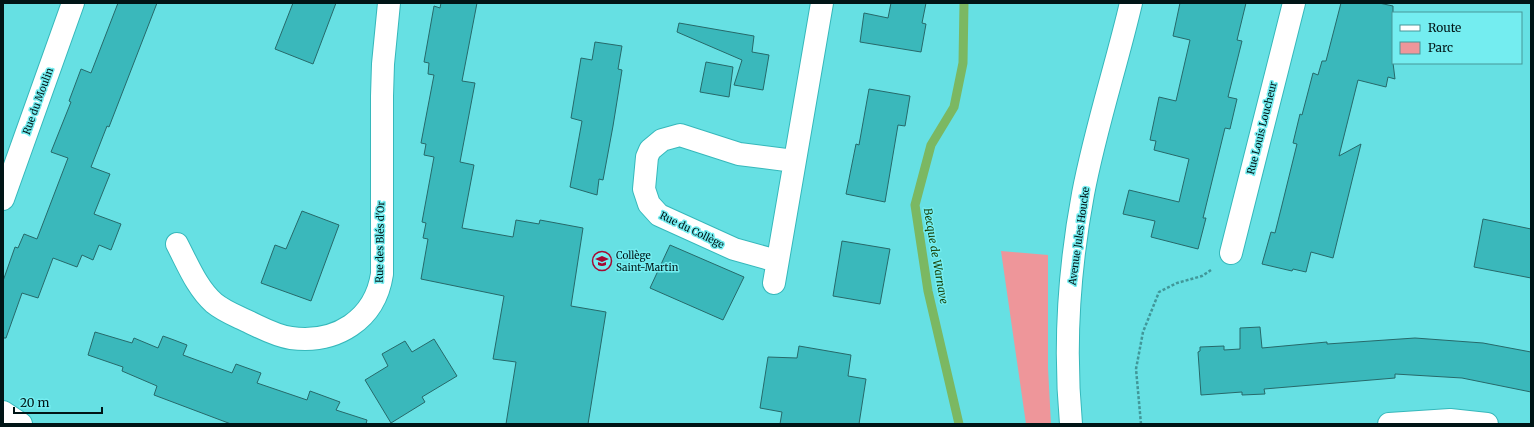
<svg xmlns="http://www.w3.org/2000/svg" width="1534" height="427" viewBox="0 0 1534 427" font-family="Merriweather,serif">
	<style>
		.green { fill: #ee969a }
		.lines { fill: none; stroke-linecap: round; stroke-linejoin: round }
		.stream { stroke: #7bb862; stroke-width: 9 }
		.building { fill: #3ab8bb; stroke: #27696a }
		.minor-casing { stroke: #36b8bb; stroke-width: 24 }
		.secondary-casing { stroke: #36b8bb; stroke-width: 24 }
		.path { stroke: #419799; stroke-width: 2.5; stroke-dasharray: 3 2; stroke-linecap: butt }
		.minor { stroke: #fff; stroke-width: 22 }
		.secondary { stroke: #fff; stroke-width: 22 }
		.labels { text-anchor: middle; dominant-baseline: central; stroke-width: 3; stroke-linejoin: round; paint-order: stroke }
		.street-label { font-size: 10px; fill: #001516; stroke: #74edf0 }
		.poi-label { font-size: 10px; fill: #001516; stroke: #74edf0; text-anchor: start }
		.water-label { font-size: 11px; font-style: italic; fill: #163d00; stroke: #74edf0 }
	</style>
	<rect width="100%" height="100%" fill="#66e0e3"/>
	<path class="green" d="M 1001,251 L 1048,255 L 1048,368 L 1051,424 L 1026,424 Z"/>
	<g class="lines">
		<path class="stream" d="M 959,424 L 928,291 L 915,205 L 931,145 L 954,107 L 963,63 L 964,3"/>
	</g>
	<path class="building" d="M 118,3 L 157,3 L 109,127 L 107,126 L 91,167 L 110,174 L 94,214 L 121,224 L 111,250 L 99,245 L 93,260 L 82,255 L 77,267 L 53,258 L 38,298 L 22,293 L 6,338 L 3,338 L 3,281 L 15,247 L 18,248 L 24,234 L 37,239 L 68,158 L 51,152 L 71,102 L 69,101 L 81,69 L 91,73 Z
		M 293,3 L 336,3 L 313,64 L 275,49 Z
		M 441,3 L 477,3 L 462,81 L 475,83 L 460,162 L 474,165 L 462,228 L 513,237 L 516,220 L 539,224 L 540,220 L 583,228 L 571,306 L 606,312 L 588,424 L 506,424 L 516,362 L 493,359 L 504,296 L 421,279 L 428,239 L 423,238 L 426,223 L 422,222 L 434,157 L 424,155 L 426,144 L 421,143 L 434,75 L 428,74 L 429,63 L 424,62 L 434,6 L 440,8 Z
		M 891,3 L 926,3 L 922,23 L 926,24 L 921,52 L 860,42 L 864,13 L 888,18 Z
		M 1180,3 L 1246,3 L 1237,40 L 1242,41 L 1228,97 L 1237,99 L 1230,129 L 1225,128 L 1203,218 L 1206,218 L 1198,249 L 1151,237 L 1155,221 L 1123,214 L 1129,190 L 1179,202 L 1189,159 L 1154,150 L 1156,141 L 1150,140 L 1159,97 L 1176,101 L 1190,40 L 1173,36 Z
		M 1341,3 L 1379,3 L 1393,6 L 1393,63 L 1395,79 L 1388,77 L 1386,87 L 1358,80 L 1339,156 L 1361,144 L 1333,258 L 1311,252 L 1306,272 L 1293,269 L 1292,271 L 1262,264 L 1271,232 L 1275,233 L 1282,205 L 1297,144 L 1293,143 L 1300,114 L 1302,115 L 1313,73 L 1318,75 L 1322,61 L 1326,61 Z
		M 679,23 L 754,36 L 752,52 L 769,55 L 763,90 L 734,85 L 742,60 L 677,32 Z
		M 595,42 L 622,46 L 618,69 L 622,70 L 613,126 L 603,180 L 599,179 L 597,195 L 570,187 L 582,121 L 571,118 L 581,58 L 592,60 Z
		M 706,62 L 733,67 L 729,97 L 700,92 Z
		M 869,89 L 910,96 L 905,126 L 898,125 L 885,202 L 846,194 L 856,144 L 859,145 Z
		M 302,211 L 339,225 L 311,301 L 261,283 L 275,245 L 286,249 Z
		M 1483,219 L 1531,229 L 1531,278 L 1474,267 Z
		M 842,241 L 890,249 L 880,304 L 833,296 Z
		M 670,245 L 744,277 L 723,320 L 650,288 Z
		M 1260,327 L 1262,348 L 1327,342 L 1327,344 L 1415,338 L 1483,343 L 1531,352 L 1531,392 L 1462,378 L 1395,374 L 1395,378 L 1264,389 L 1265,394 L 1242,395 L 1242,392 L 1201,395 L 1198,352 L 1200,351 L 1200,347 L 1224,346 L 1224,350 L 1240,349 L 1240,328 Z
		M 95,332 L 132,343 L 134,338 L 158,348 L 163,336 L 174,340 L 187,345 L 183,355 L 232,373 L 236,364 L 261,373 L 257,383 L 307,400 L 310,391 L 340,402 L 336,410 L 367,420 L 366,424 L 231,424 L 154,395 L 157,386 L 122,371 L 123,367 L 88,355 Z
		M 434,339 L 457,376 L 422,397 L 425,402 L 391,423 L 365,380 L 388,366 L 382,354 L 405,341 L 412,352 Z
		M 799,346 L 851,355 L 848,376 L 866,379 L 859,424 L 780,424 L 782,412 L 760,408 L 768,357 L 797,358 Z"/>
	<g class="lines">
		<defs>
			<path id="minor" d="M 3,199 L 73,3
				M 177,244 C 188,265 197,288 214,303 C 225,312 237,316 249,322 C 262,328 276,336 291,338 C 336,344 375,320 382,274 L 382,96 L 383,64 L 389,3
				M 1231,253 L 1294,3
				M 777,261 L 734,249 L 659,215 L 649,204 L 644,189 L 647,157 L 650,150 L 662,140 L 680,135 L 739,154 L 794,161
				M 774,283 L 822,3
				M 3,412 L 21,424
				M 1389,424 L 1450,420 L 1487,424"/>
			<path id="secondary" d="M 1071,424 C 1064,348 1069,269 1083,194 C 1095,130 1116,67 1131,3"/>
		</defs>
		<use href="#minor" class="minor-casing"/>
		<use href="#secondary" class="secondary-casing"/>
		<path class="path" d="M 1141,424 L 1136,369 L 1143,332 L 1159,292 L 1177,283 L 1202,276 L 1211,270"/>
		<use href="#minor" class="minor"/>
		<use href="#secondary" class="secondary"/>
	</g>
	<defs>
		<symbol id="school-ring" viewBox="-11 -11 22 22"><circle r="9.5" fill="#74edf0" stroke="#a50932" stroke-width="1.5"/><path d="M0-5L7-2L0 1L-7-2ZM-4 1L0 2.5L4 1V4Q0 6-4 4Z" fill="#a50932"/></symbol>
	</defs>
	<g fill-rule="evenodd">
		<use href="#school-ring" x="591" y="250" width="22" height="22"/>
	</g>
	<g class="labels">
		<g class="street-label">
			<text transform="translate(38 101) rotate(-70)">Rue du Moulin</text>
			<text transform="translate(1262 128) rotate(-76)">Rue Louis Loucheur</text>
			<text transform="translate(692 230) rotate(26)">Rue du Collège</text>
			<text transform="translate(1079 236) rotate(-82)">Avenue Jules Houcke</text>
			<text transform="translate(380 242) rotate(-89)">Rue des Blés d'Or</text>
		</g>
		<g class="poi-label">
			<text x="616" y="255">Collège<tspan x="616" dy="12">Saint-Martin</tspan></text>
		</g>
		<g class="water-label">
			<text transform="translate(936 256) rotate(80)">Becque de Warnave</text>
		</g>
	</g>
	<rect width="1534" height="427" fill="none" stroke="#001516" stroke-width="8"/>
	<rect x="1392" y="12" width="130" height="52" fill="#74edf0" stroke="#469799"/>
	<rect x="1400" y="25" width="20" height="6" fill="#ffffff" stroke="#469799"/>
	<text x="1428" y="32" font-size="12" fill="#001516">Route</text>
	<rect x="1400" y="42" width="20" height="12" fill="#ee969a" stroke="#469799"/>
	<text x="1428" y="52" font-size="12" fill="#001516">Parc</text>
	<path d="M14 407v6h88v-6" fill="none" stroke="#001516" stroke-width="2"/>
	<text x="20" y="407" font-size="12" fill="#001516" stroke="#74edf0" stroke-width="3" paint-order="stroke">20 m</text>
</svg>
